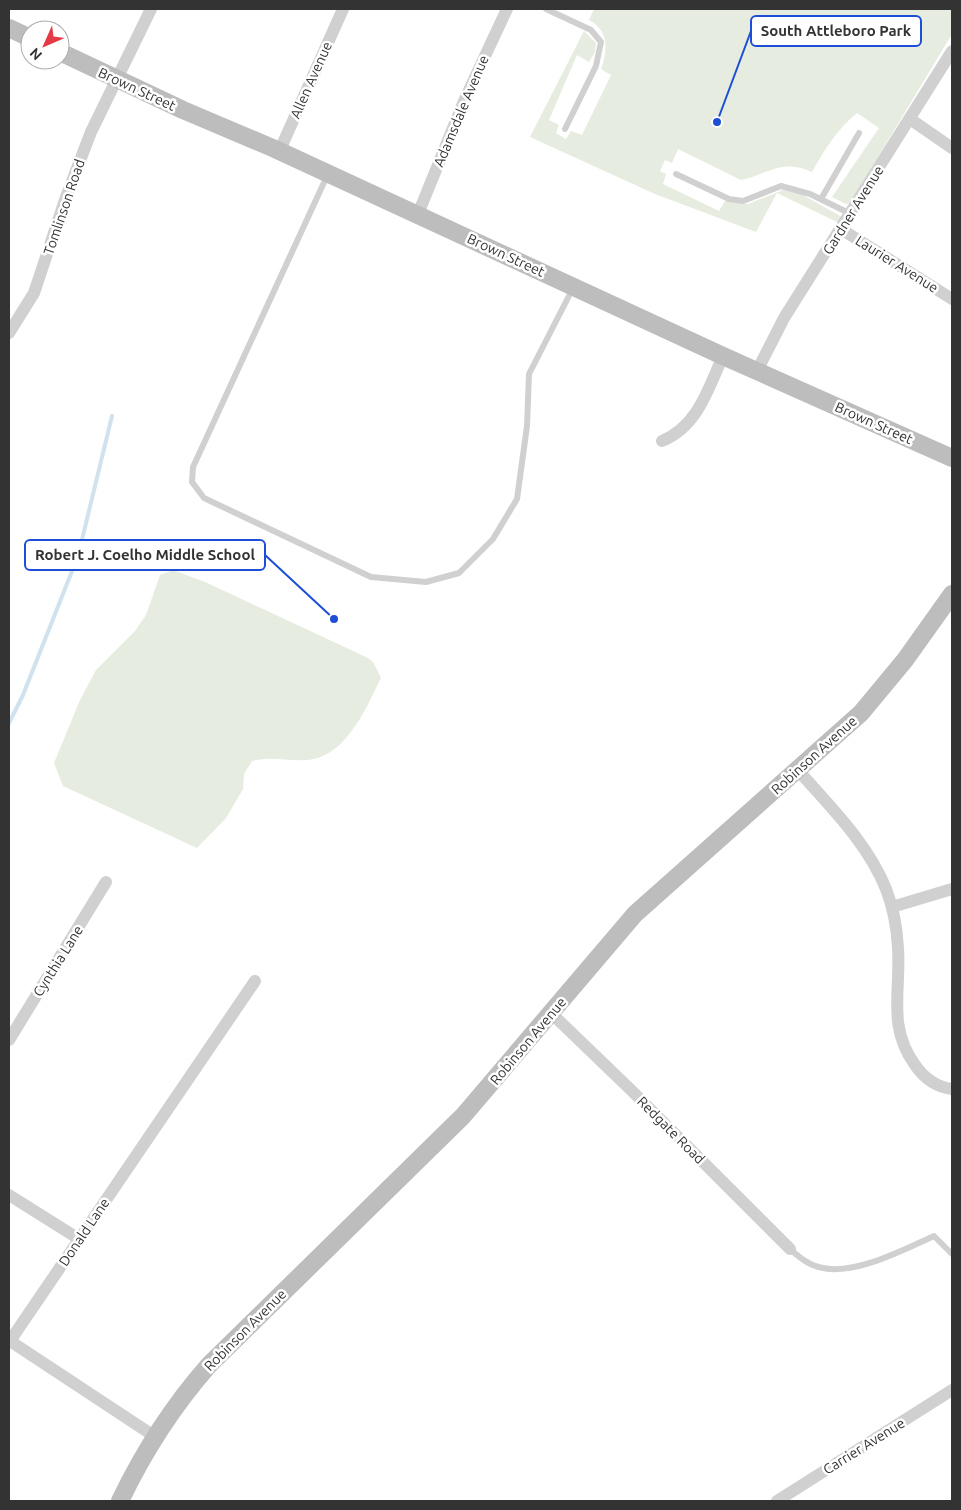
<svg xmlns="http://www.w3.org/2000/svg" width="961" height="1510" viewBox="0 0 961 1510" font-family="Ubuntu,sans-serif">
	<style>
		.green { fill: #e6ecdf }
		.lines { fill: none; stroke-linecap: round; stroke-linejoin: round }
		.stream { stroke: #cfe2ee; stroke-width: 4 }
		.lane { stroke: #d0d0d0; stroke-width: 6 }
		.street { stroke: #d0d0d0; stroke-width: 12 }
		.secondary { stroke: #bdbdbd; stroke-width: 18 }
		.labels { text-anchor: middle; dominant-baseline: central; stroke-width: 5; stroke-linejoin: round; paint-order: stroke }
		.street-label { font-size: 14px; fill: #333; stroke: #fff }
		.leader { fill: none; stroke: #1d4ed8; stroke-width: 2 }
		.callout-dot { fill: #1d4ed8; stroke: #fff; stroke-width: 2 }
		.callout { fill: #fff; stroke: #1d4ed8; stroke-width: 2 }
		.callout-label { font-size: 15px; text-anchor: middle; font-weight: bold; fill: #333 }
	</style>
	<rect width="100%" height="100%" fill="#fff"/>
	<path class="green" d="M 594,9 L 952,9 L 952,34 L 851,202 L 846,204 L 832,197 L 879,128 L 857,113 C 837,129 825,149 812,172 C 781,158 769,174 741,180 L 678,149 L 672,163 L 665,160 L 660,171 L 666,174 L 663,184 L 719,211 L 725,201 L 748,204 L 783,190 L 801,194 L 842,217 L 839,223 L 777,193 L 756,232 L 655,194 L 530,137 L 584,31 L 596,43 L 595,52 L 589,62 L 577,55 L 549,120 L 559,125 L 556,133 L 566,139 L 571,131 L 582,135 L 611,75 L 601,69 C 608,51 609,30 589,20 Z
		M 173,570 L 205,582 L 368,658 L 373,662 L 381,678 C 366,708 346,758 306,760 C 287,761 271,756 252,761 L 244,774 L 243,789 L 226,818 L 197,848 L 63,786 L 54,763 L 80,700 L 96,670 L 135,631 L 146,615 L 160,575 Z"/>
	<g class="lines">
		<path class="stream" d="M 9,723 L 23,695 L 78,556 L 112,416"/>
		<path class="lane" d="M 546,9 L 591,30 L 601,42 L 596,66 L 565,129
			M 676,174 L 729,199 L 743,201 L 781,186 L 810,194 L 851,214
			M 327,176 L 193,467 L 192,482 L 204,498 L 371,577 L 426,582 L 459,573 L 493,539 L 517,499 L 527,426 L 529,374 L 573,288
			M 821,199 L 859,133
			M 790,1249 C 800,1258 810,1266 823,1268 C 856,1275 905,1249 934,1236 L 952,1254"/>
		<path class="street" d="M 910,119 L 952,148
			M 279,152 L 343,9
			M 418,214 L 464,101 L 507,9
			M 841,229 L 952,299
			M 9,333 L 34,293 L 66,197 L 91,132 L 151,9
			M 757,371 L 784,318 L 952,51
			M 662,441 C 698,426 708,389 723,356
			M 798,770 C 830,807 867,842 886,889 C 893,907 897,928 898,948 C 901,992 887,1026 915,1065 C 924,1078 936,1087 952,1089
			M 892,907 L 952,889
			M 551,1013 L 631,1090 L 790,1249
			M 9,1040 L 106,882
			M 9,1195 L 79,1239
			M 154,1436 L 10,1341 L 255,981
			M 777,1501 L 952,1390"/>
		<path class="secondary" d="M 9,28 L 30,38
			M 60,52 L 183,110 L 275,149 L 723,356 L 952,458
			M 120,1501 C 144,1451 172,1407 209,1365 L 463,1116 L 635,914 L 861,713 L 905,660 L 952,594"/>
	</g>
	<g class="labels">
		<g class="street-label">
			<text transform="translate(311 80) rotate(-66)">Allen Avenue</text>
			<text transform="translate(137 89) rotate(25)">Brown Street</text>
			<text transform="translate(461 111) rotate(-67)">Adamsdale Avenue</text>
			<text transform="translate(64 207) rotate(-71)">Tomlinson Road</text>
			<text transform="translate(853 210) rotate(-58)">Gardner Avenue</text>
			<text transform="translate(506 255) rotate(25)">Brown Street</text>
			<text transform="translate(897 264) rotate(32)">Laurier Avenue</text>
			<text transform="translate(874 423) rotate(24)">Brown Street</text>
			<text transform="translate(814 755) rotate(-42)">Robinson Avenue</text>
			<text transform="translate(58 961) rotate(-58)">Cynthia Lane</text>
			<text transform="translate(528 1041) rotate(-50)">Robinson Avenue</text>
			<text transform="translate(671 1130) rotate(45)">Redgate Road</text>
			<text transform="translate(84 1232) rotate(-56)">Donald Lane</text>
			<text transform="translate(245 1330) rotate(-45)">Robinson Avenue</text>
			<text transform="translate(864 1446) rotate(-32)">Carrier Avenue</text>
		</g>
	</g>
	<path class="leader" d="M717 122L751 31M334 619L265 555"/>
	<g class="callout-dot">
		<circle cx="717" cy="122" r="5"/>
		<circle cx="334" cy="619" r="5"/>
	</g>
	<g class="callout">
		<rect x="751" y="16" width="170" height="30" rx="5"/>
		<rect x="25" y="540" width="240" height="30" rx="5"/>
	</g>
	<g class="callout-label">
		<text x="836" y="36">South Attleboro Park</text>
		<text x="145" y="560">Robert J. Coelho Middle School</text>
	</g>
	<rect width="961" height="1510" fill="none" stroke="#333333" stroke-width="20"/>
	<g transform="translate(45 45) rotate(225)"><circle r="24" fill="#ffffff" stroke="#adadad"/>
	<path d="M0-4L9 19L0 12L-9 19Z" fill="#e63946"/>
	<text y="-8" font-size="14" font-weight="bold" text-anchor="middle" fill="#333333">N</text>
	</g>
</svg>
